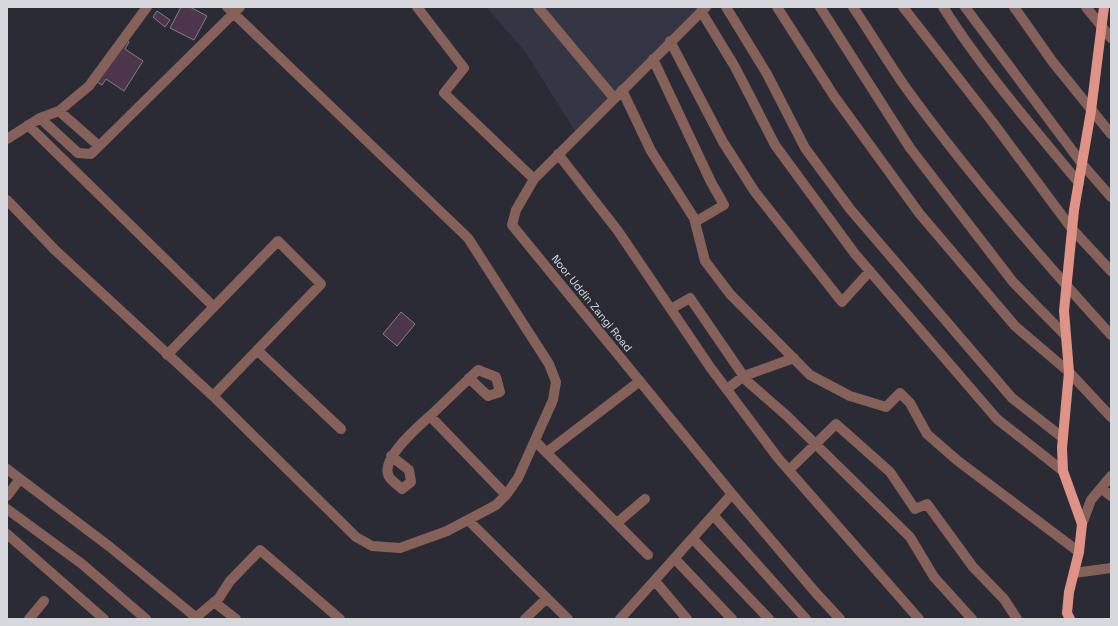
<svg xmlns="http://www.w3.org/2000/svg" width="1118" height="626" viewBox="0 0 1118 626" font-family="'Space Grotesk',sans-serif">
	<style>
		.built { fill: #343644 }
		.building { fill: #4d354b; stroke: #867e86 }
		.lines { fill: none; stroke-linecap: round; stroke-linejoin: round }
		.minor { stroke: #85615a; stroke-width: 10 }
		.major { stroke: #de9386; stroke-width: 10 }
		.labels { text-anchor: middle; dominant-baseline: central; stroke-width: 3; stroke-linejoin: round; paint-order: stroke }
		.street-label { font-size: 11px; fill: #d7d8de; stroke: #2a2b34 }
	</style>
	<rect width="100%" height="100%" fill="#2a2b34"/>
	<path class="built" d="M 486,7 L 701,7 L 575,131 L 524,50 Z"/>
	<path class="building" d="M 181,7 L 190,7 L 207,16 L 194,40 L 170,28 Z
		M 157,11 L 170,20 L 165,27 L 153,17 Z
		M 125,39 L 129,42 L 125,49 L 143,61 L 124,91 L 106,79 L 102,85 L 97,82 Z
		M 401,312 L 415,324 L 397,346 L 383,334 Z"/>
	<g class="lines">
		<path class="minor" d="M 417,7 L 464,68 L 444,93 L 534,179
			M 538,7 L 614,98
			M 726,7 L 767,74 L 805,148 L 850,209 L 1012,398 L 1063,438
			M 777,7 L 834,96 L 919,213 L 1015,326 L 1069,372 L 1111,417
			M 820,7 L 910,148 L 1013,282 L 1066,336
			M 853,7 C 871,34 888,62 906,88 C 969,175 1039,256 1111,335
			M 903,7 L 994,124 L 1072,229 L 1111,271
			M 943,7 C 982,69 1032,126 1079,183
			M 965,7 L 1083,165 L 1111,197
			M 1014,7 L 1052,61 L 1111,134
			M 1086,7 L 1111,38
			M 701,11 L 735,67 L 775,145 L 855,254 L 997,419 L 1063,471
			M 670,41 L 723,142 L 755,192 L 842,302 L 870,271
			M 653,59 L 711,182 L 724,205 L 695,222
			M 622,90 L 651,151 L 694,218 L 705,261 L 730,294 L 810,375 L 850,396 L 886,407 L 900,393 L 910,403 L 927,434 L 958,461 L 1079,552
			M 59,111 L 89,86 L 147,7
			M 40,118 L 59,111 L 99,146
			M 28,125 L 214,307
			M 7,139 L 40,118 L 78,153 L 91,154 L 240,7
			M 558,154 L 618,231 L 710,367 L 778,458 L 919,619
			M 7,200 L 55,250 L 213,396 L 356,537 L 372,546 L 400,548 L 447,531 L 496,505 L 506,495 L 518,478 L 553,400 L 556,382 L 549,364 L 468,238 L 227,7
			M 671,309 L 690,298 L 747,381 L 787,416 L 910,537 L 934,577 L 972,619
			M 257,350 L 341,429
			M 167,355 L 278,241 L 321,284 L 213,396
			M 727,389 L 744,376 L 794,358
			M 430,416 L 478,370 L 496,377 L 500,392 L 488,396 L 469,378
			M 535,441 L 648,555
			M 547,452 L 640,381
			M 391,456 L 409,470 L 411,482 L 402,489 C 399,486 393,482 390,478 C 377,461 418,427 430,416 L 506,495
			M 7,469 L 110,547 L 198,619
			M 789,470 L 836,424 L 890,472 L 915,509 L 927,504 L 973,567 L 1004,599 L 1017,619
			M 1101,488 L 1111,496
			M 732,494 L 816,593 L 840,619
			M 7,496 L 20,479
			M 7,509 L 82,564 L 146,619
			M 714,516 L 806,619
			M 468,520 L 568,619
			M 617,523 L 645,499
			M 1082,524 L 1091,500 L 1111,476
			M 7,534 L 104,619
			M 693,539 L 769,619
			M 675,559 L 732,619
			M 1074,573 L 1111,568
			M 655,581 L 687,619
			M 214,602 L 236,619
			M 29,619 L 44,601
			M 194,619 L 219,598 L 230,581 L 260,550 L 340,619
			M 525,619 L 547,598
			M 620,619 L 732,494 L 512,225 L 516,210 L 534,179 L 706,7"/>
		<path class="major" d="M 1070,619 L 1067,613 L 1069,592 L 1079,552 L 1082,524 L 1063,471 L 1062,448 L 1069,372 L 1064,311 L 1074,210 L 1091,111 L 1104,7"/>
	</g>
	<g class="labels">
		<g class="street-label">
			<text transform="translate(592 303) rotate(51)">Noor Uddin Zangi Road</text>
		</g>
	</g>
	<rect width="1118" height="626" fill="none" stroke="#d7d8de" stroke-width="16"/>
</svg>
